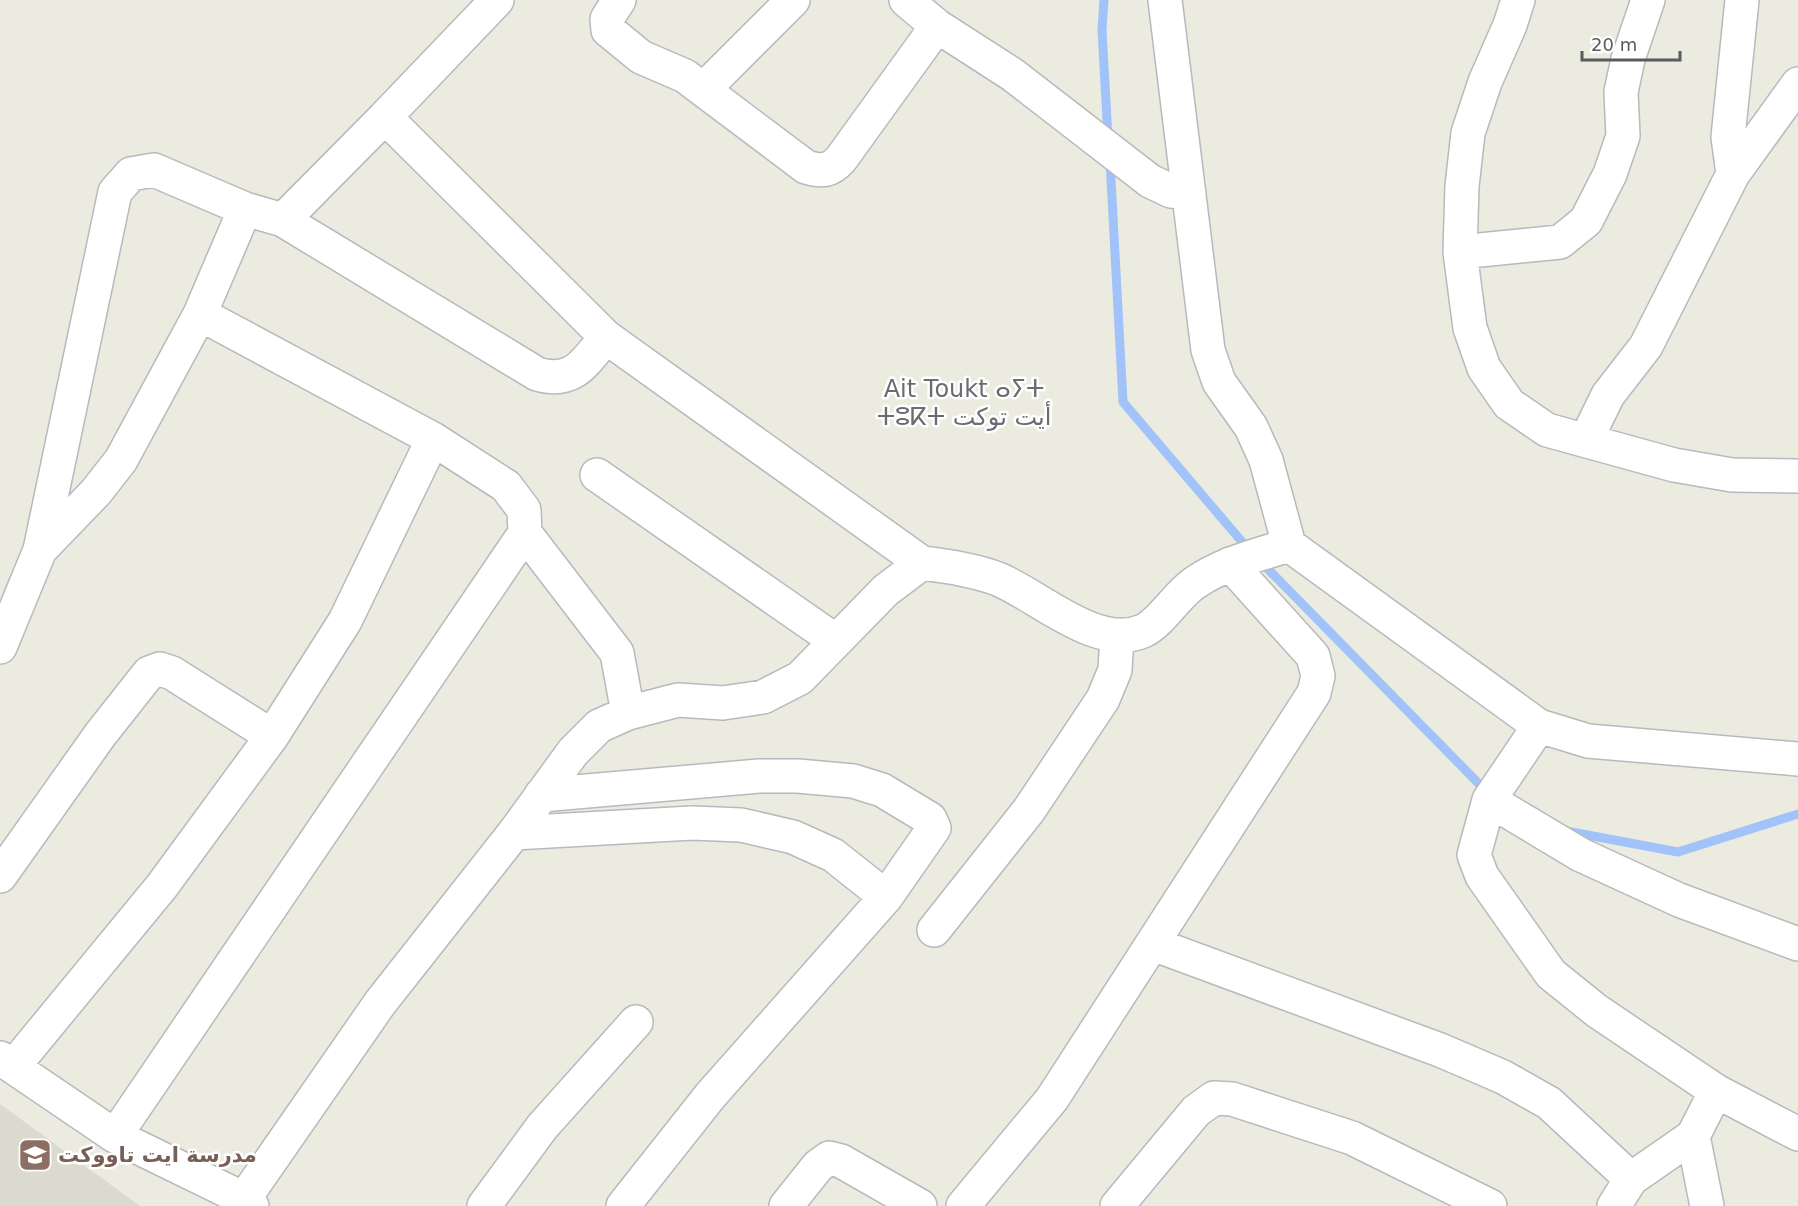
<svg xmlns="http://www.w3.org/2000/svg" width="1798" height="1206" viewBox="0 0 1798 1206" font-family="'DejaVu Sans','Noto Sans Arabic','Noto Sans Tifinagh',sans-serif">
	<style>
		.education { fill: #dbdace }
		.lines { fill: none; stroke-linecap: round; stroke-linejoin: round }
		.stream { stroke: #a1c3fa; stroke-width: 9 }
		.minor-casing { stroke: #b8b9be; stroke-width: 36 }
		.minor { stroke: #fff; stroke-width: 33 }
		.labels { text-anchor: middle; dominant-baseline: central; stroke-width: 5; stroke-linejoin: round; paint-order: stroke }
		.education-label { font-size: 21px; font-weight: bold; fill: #785e54; stroke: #fff; text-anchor: start }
		.quarter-label { font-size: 24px; fill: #6a6c72; stroke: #fff }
	</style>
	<rect width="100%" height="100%" fill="#ebebe0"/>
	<path class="education" d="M 0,1104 L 140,1206 L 0,1206 Z"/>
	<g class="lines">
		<path class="stream" d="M 1104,0 L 1102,30 L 1108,138
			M 1110,161 L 1123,402 L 1249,550
			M 1259,560 L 1487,792
			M 1566,831 L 1678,852 L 1798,814"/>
		<defs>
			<path id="minor" d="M 619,0 L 607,19 L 608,30 L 641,57 L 685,76 L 806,167 C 822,172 830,171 841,159 L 937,26
				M 906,0 L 937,26 L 1013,75 L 1150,181 L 1171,191 L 1189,193
				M 1165,0 L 1208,350 L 1219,382 L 1251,427 L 1266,460 L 1289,545 L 1539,726 L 1588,741 L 1798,759
				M 1518,0 L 1510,25 L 1485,82 L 1468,133 L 1462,186 L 1460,252 L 1470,328 L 1484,368 L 1509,404 L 1547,430 L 1674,465 L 1732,475 L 1798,476
				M 704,89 L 793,0
				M 385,117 L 497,0
				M 1733,174 L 1798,84
				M 283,220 L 385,117 L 606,337 L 922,563
				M 1460,252 L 1560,242 L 1586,221 L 1610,174 L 1623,136 L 1621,92 L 1628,59 L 1648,0
				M 200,314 L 433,439 L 506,486 L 524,510 L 525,533 L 617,653 L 628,713
				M 1586,440 L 1608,395 L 1646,346 L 1733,174 L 1728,137 L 1742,0
				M 597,475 L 836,641
				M 40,550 L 96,492 L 121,460 L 200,314 L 245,209
				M 0,647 L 40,550 L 115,192 L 131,174 L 154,170 L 245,209 L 283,220 L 537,374 C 574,385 585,362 606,337
				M 1539,726 L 1489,800 L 1474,855 L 1482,876 L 1551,974 L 1597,1011 L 1716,1091 L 1798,1134
				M 541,795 L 759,776 L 798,776 L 853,781 L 882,790 L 930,819 L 934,828 L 886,897 L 710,1096 L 623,1206
				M 1489,800 L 1581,855 L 1679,900 L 1798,944
				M 514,833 L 692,823 L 741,825 L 793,837 L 833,855 L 886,897
				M 0,876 L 100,735 L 149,673 L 160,669 L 172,673 L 272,736
				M 934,930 L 1029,810 L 1103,699 L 1115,670 L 1117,636
				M 1153,944 L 1440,1050 L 1503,1077 L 1549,1103 L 1631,1179 L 1693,1136
				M 0,1058 L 115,1136 L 244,1199 L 252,1206
				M 13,1067 L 162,886 L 272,736 L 345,621 L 433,439
				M 115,1136 L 525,533
				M 244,1199 L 380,1003 L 514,833 L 573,752 L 599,726 L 628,713 L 678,700 L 723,703 L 763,697 L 800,678 L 886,590 L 922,563 C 948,566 974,570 998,579 C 1039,596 1097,651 1143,631 C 1161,623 1178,593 1196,582 C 1224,563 1258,555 1289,545
				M 484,1206 L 542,1127 L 636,1022
				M 786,1206 L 818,1166 L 829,1158 L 841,1161 L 920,1206
				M 963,1206 L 1052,1099 L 1314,693 L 1318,676 L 1313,656 L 1230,564
				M 1117,1206 L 1196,1111 L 1214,1098 L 1232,1099 L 1352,1138 L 1490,1206
				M 1614,1206 L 1631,1179
				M 1707,1206 L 1693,1136 L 1716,1091"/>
		</defs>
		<use href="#minor" class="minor-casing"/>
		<use href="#minor" class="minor"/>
	</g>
	<defs>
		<symbol id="school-square" viewBox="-11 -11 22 22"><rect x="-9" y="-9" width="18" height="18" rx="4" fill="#8d6e63" stroke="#fff"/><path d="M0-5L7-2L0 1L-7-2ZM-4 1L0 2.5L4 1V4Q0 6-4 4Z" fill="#fff"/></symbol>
	</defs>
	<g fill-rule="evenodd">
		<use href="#school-square" x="16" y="1136" width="38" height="38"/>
	</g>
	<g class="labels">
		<g class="education-label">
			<text x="58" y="1155">مدرسة ايت تاووكت</text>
		</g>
		<g class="quarter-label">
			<text x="964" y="389">Ait Toukt ⴰⵢⵜ<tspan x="964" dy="28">ⵜⵓⴽⵜ أيت توكت</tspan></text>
		</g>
	</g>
	<path d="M1582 51v9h98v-9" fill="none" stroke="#595b60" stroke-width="3"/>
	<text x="1591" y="51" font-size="18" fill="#595b60" stroke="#ffffff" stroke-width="4.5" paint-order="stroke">20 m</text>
</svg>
